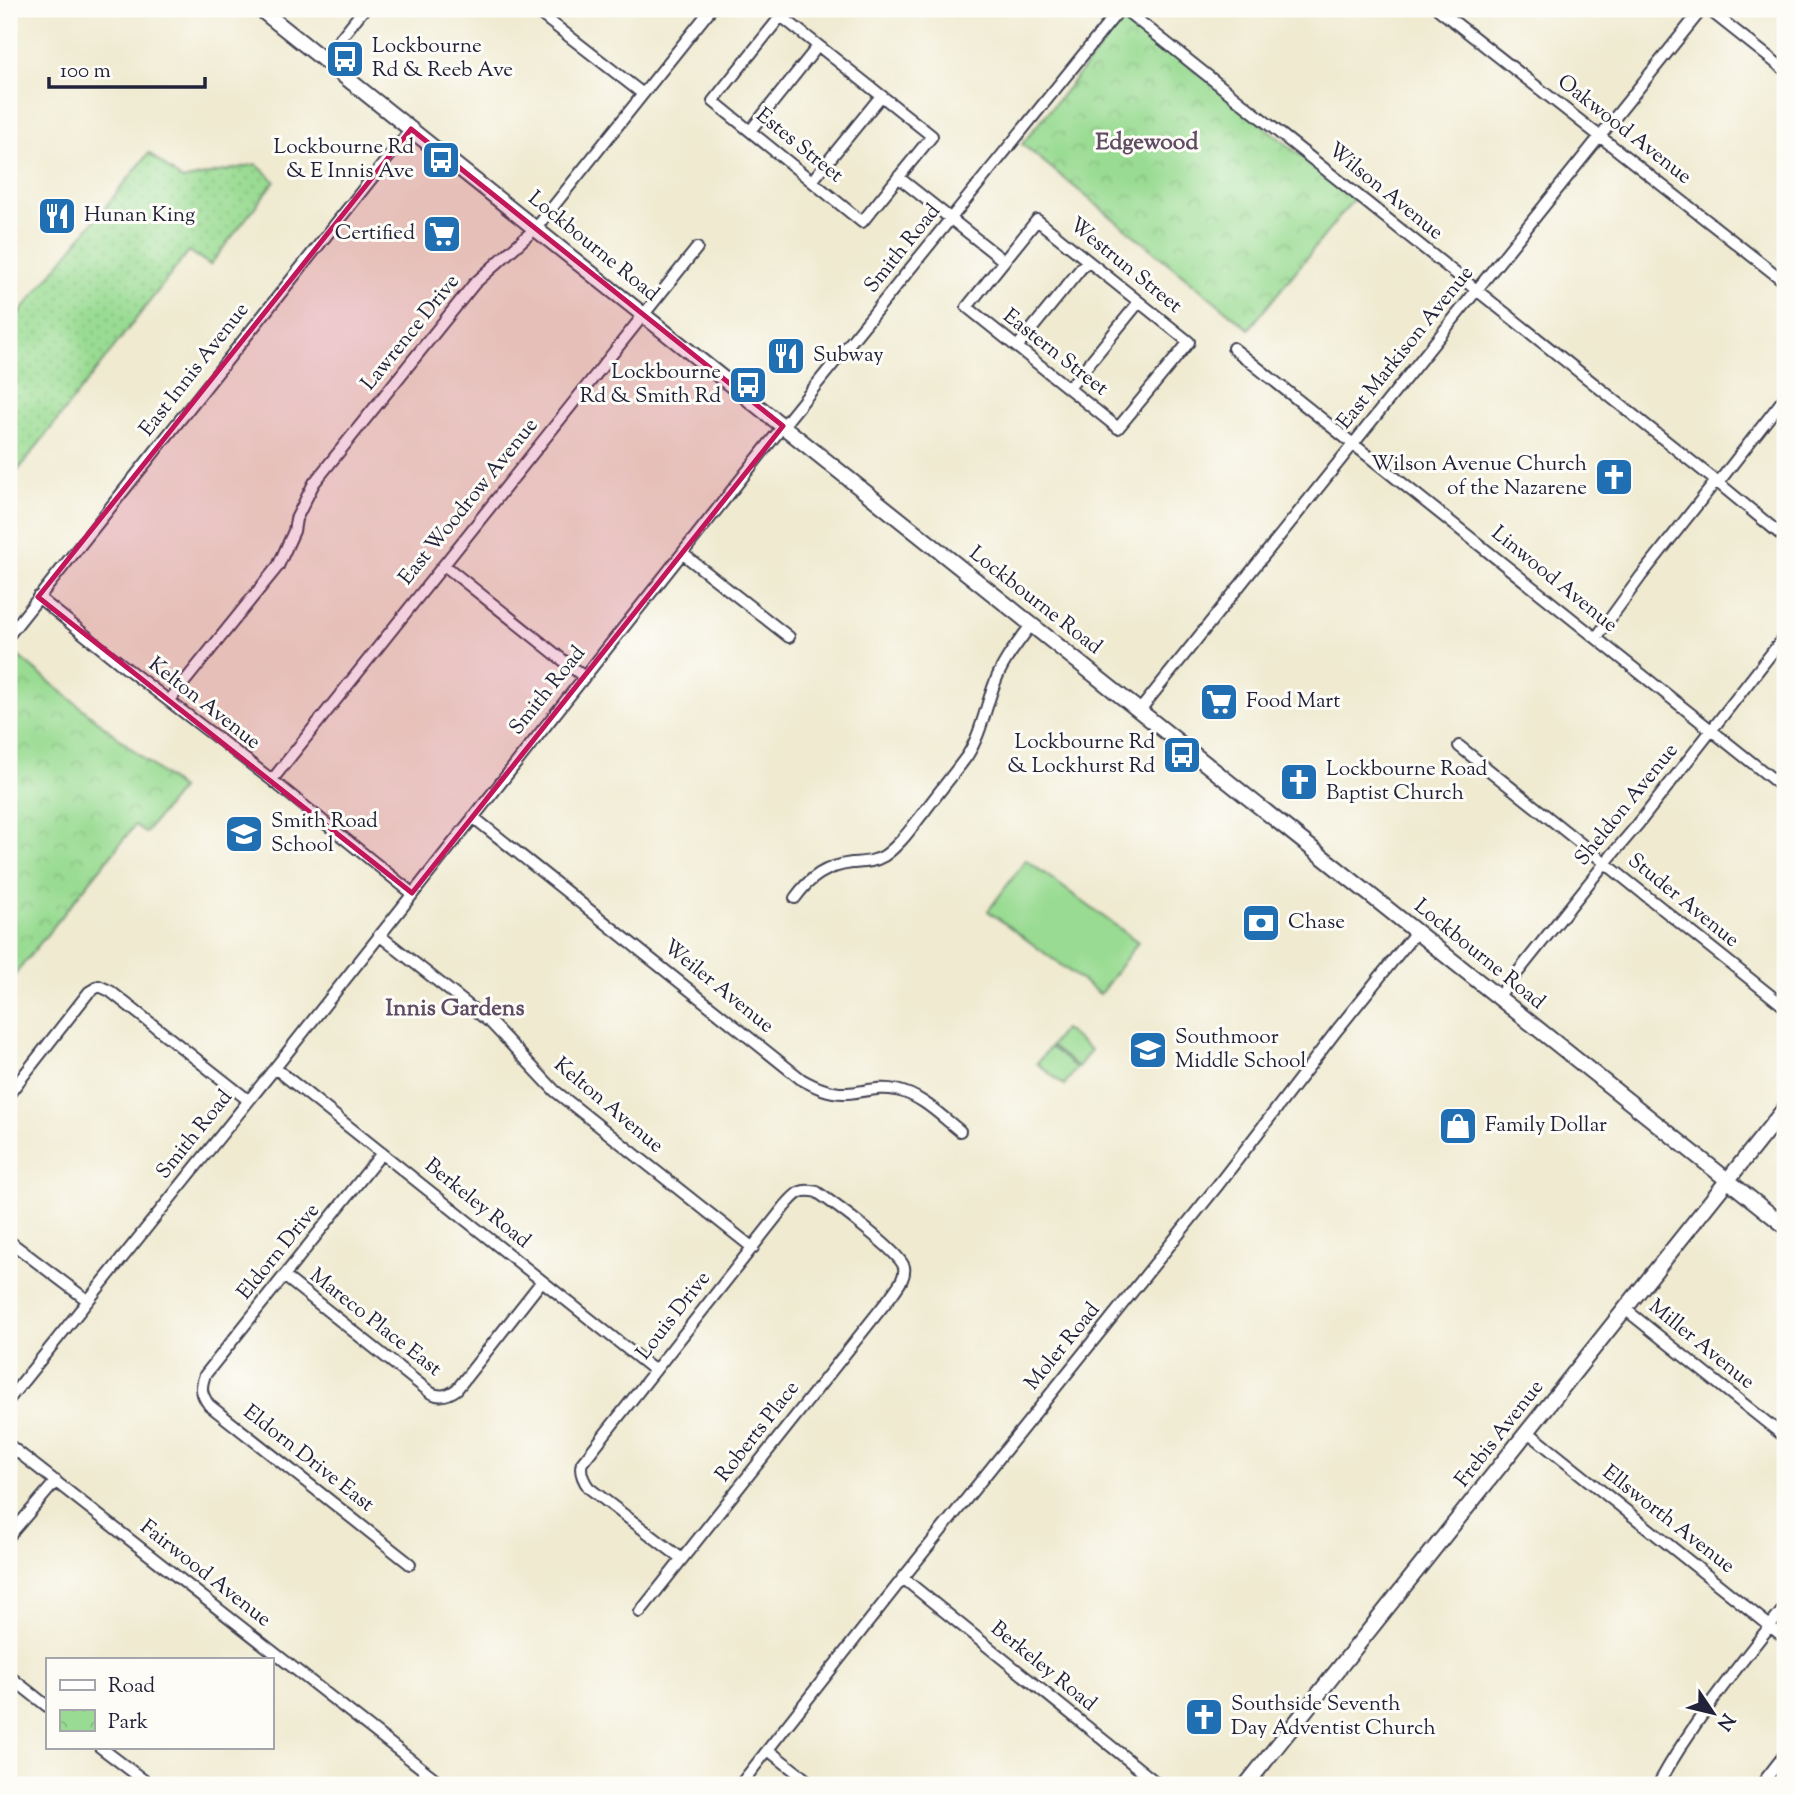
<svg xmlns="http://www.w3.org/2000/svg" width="1794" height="1794" viewBox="0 0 1794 1794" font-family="'Sorts Mill Goudy',serif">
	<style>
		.grass { fill: url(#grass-dots); stroke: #5e7e66; stroke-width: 2 }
		.park { fill: url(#park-crowns); stroke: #5e7e66; stroke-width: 2 }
		.garden { fill: #99db92; stroke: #5e7e66; stroke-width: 2 }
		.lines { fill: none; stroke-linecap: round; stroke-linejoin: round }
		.minor-casing { stroke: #414051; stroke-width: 14 }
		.major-casing { stroke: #414051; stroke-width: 18 }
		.minor { stroke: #fff; stroke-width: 10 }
		.major { stroke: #fff; stroke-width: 14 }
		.marked { fill: #c2185b; fill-opacity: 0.2; stroke: #c2185b; stroke-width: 5; stroke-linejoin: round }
		.labels { text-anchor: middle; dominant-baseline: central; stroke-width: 6; stroke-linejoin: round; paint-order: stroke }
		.poi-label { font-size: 21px; fill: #22223b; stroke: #fdfcf7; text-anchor: start }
		.street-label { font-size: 21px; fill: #22223b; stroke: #fdfcf7 }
		.neighbourhood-label { font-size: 23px; font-weight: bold; fill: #604d65; stroke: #fdfcf7 }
	</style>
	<defs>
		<pattern id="grass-dots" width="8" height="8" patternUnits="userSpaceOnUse" patternTransform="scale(1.75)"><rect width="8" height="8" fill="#99db92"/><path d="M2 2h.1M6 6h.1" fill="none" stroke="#84bc7f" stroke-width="1.8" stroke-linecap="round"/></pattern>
		<pattern id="park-crowns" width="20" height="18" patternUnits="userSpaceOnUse" patternTransform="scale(1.75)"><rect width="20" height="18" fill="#99db92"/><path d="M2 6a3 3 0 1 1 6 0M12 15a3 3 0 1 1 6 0" fill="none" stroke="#84bc7f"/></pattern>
	</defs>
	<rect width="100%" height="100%" fill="#fdfcf7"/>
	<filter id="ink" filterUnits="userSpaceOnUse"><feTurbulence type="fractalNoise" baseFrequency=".0143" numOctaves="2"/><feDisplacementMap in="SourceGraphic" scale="14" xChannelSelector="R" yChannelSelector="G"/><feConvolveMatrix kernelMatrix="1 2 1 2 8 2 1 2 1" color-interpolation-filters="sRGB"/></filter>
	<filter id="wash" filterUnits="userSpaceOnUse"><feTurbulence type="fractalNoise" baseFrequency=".00686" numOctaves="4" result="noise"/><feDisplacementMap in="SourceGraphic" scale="28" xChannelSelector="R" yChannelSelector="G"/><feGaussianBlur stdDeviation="1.57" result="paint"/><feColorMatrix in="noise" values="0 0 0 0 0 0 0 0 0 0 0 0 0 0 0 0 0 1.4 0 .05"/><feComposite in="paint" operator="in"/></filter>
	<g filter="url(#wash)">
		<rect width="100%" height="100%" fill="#efead0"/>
		<path class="grass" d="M 149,153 L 182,180 L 256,164 L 275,181 L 210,265 L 189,251 L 9,482 L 9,326 Z"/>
		<path class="park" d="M 1127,15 L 1354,199 L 1249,329 L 1022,144 Z
			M 13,652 L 181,789 L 145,833 L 135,825 L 9,982 L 9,658 Z"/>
		<path class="garden" d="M 1026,860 L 1138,942 L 1100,994 L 988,911 Z
			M 1064,1029 L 1091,1050 L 1078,1067 L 1051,1046 Z
			M 1050,1047 L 1077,1068 L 1064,1085 L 1037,1063 Z"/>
	</g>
	<g filter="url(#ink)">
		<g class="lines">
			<defs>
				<path id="minor" d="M 534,9 L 643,94
					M 1124,9 L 1716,481 L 1785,538
					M 1438,9 L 1785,282
					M 1708,9 L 1785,70
					M 781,16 L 932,136 L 862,222 L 713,101 Z
					M 324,59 L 364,9
					M 750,131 L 818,46
					M 898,177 L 1004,261
					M 812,181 L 881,96
					M 1037,220 L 1189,342 L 1118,428 L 967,307 Z
					M 1017,347 L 1087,261
					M 1233,348 L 1785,789
					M 1069,388 L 1139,302
					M 1718,483 L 1785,397
					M 683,554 L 789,637
					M 444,565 L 584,677
					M 38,597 L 126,668 L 272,780 L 412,893
					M 9,635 L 411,129
					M 1596,638 L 1641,576 L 1716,481
					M 169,701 L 278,566 L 294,531 L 296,519 L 314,483 L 474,284 L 536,228 L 711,9
					M 1140,710 L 1702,9
					M 1459,746 L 1785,1007
					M 272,780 L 697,248
					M 473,817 L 801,1079 C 815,1087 830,1094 847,1093 C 864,1092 879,1086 896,1090 C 921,1095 940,1115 960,1131
					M 795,898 C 810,877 826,866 852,863 C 864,862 874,862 884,856 C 900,845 912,827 924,812 C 938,793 953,775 967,756 C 981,734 985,709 994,685 C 1002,662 1017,644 1031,625
					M 379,935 L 492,1024 L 555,1091 L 753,1248
					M 1498,997 L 1605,863 L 1639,823 L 1785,636
					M 275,1068 L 655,1371
					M 9,1094 L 89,992 L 99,986 L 110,991 L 248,1100
					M 382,1153 L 205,1375 C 200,1388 201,1394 209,1405 L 410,1564
					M 9,1241 L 87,1300
					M 284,1276 L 431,1393 C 441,1398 449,1395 457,1389 L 542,1281
					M 1625,1309 L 1785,1437
					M 9,1399 L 275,1068 L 783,426 L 1120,9
					M 1528,1432 L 1785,1638
					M 9,1445 L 443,1785
					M 9,1536 L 56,1481
					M 903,1578 L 1159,1785
					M 640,1612 L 891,1296 C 897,1287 906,1278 904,1267 C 900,1252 833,1203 817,1192 C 799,1188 796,1194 785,1206 L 582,1463 C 579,1472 583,1480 589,1488 L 682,1559
					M 9,1676 L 47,1706
					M 100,1747 L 150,1785
					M 768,1750 L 813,1785
					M 740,1785 L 903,1578 L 1218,1185 L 1337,1030 L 1416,932
					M 1658,1785 C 1693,1721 1740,1664 1785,1607
					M 1761,1785 L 1785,1754"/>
				<path id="major" d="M 260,9 L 1785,1226
					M 1246,1785 L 1785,1108"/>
			</defs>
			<use href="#minor" class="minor-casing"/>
			<use href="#major" class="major-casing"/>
			<use href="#minor" class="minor"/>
			<use href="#major" class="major"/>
		</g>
	</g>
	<path class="marked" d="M 411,129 L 783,426 L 412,893 L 38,597 Z"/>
	<defs>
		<symbol id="bus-square" viewBox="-11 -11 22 22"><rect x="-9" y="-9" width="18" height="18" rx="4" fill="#1f6fb2" stroke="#fdfcf7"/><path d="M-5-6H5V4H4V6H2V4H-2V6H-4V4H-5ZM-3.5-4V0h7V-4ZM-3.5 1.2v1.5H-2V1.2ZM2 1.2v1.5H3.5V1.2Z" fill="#fff"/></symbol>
		<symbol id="restaurant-square" viewBox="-11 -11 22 22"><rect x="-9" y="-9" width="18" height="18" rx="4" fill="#1f6fb2" stroke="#fdfcf7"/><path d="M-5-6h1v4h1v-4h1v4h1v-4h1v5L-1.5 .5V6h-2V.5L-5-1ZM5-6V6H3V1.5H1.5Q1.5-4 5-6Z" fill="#fff"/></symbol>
		<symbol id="supermarket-square" viewBox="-11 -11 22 22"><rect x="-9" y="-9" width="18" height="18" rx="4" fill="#1f6fb2" stroke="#fdfcf7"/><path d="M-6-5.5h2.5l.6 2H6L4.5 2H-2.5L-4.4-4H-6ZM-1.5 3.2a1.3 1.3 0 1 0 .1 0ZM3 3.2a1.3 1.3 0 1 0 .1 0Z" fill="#fff"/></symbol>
		<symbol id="church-square" viewBox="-11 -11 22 22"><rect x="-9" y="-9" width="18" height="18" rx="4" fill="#1f6fb2" stroke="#fdfcf7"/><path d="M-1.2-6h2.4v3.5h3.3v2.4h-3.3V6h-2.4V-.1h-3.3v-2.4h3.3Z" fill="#fff"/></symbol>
		<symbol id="school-square" viewBox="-11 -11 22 22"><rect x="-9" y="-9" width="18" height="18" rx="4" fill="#1f6fb2" stroke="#fdfcf7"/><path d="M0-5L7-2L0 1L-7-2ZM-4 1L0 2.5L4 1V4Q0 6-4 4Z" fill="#fff"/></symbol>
		<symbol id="bank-square" viewBox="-11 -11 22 22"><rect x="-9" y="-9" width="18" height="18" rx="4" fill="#1f6fb2" stroke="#fdfcf7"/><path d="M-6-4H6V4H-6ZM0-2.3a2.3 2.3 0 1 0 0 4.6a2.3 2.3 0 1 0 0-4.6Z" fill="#fff"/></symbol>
		<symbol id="shop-square" viewBox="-11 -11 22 22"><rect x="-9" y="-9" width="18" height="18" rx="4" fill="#1f6fb2" stroke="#fdfcf7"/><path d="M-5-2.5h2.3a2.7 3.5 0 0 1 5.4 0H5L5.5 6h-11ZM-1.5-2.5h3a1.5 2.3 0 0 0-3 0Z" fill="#fff"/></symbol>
	</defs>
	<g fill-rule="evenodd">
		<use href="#bus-square" x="323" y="37" width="44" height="44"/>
		<use href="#bus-square" x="419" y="138" width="44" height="44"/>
		<use href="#restaurant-square" x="35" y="194" width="44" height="44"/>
		<use href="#supermarket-square" x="420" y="212" width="44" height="44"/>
		<use href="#restaurant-square" x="764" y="334" width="44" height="44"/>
		<use href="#bus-square" x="726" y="363" width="44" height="44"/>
		<use href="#church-square" x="1592" y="455" width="44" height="44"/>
		<use href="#supermarket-square" x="1197" y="680" width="44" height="44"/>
		<use href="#bus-square" x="1160" y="733" width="44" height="44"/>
		<use href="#church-square" x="1277" y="760" width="44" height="44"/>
		<use href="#school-square" x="222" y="812" width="44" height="44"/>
		<use href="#bank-square" x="1239" y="901" width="44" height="44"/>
		<use href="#school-square" x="1126" y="1028" width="44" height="44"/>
		<use href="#shop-square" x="1436" y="1104" width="44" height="44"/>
		<use href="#church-square" x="1182" y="1695" width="44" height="44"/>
	</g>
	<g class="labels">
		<g class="poi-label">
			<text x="372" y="47">Lockbourne<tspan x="372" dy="24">Rd &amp; Reeb Ave</tspan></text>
			<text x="414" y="148" text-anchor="end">Lockbourne Rd<tspan x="414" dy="24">&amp; E Innis Ave</tspan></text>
			<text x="84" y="216">Hunan King</text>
			<text x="415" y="234" text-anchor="end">Certified</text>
			<text x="813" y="356">Subway</text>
			<text x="721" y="373" text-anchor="end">Lockbourne<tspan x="721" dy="24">Rd &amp; Smith Rd</tspan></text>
			<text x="1587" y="465" text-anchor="end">Wilson Avenue Church<tspan x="1587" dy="24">of the Nazarene</tspan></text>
			<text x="1246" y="702">Food Mart</text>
			<text x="1155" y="743" text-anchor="end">Lockbourne Rd<tspan x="1155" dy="24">&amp; Lockhurst Rd</tspan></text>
			<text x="1326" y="770">Lockbourne Road<tspan x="1326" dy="24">Baptist Church</tspan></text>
			<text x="271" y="822">Smith Road<tspan x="271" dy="24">School</tspan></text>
			<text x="1288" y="923">Chase</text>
			<text x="1175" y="1038">Southmoor<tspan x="1175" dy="24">Middle School</tspan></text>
			<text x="1485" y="1126">Family Dollar</text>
			<text x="1231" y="1705">Southside Seventh<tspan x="1231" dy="24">Day Adventist Church</tspan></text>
		</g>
		<g class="street-label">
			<text transform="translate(1624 130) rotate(38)">Oakwood Avenue</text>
			<text transform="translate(799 146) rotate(39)">Estes Street</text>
			<text transform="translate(1385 192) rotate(39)">Wilson Avenue</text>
			<text transform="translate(593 247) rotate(39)">Lockbourne Road</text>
			<text transform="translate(903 249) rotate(-51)">Smith Road</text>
			<text transform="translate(1125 266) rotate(39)">Westrun Street</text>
			<text transform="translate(411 333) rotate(-51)">Lawrence Drive</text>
			<text transform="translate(1406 348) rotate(-51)">East Markison Avenue</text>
			<text transform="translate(1055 353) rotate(38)">Eastern Street</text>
			<text transform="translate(195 370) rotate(-52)">East Innis Avenue</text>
			<text transform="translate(469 502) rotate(-51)">East Woodrow Avenue</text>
			<text transform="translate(1554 580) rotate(39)">Linwood Avenue</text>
			<text transform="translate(1035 601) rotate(38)">Lockbourne Road</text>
			<text transform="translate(548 691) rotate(-51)">Smith Road</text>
			<text transform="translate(204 704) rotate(38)">Kelton Avenue</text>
			<text transform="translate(1627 805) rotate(-51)">Sheldon Avenue</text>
			<text transform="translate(1683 901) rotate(39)">Studer Avenue</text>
			<text transform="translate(1479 955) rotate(39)">Lockbourne Road</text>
			<text transform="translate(718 987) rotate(39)">Weiler Avenue</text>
			<text transform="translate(608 1106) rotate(40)">Kelton Avenue</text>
			<text transform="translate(195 1135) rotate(-51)">Smith Road</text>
			<text transform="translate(477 1204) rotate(39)">Berkeley Road</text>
			<text transform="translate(279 1252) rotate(-51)">Eldorn Drive</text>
			<text transform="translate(674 1316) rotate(-52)">Louis Drive</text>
			<text transform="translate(375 1323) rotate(38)">Mareco Place East</text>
			<text transform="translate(1701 1345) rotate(39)">Miller Avenue</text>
			<text transform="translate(1063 1347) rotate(-51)">Moler Road</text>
			<text transform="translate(758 1432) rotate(-52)">Roberts Place</text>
			<text transform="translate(1500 1434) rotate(-52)">Frebis Avenue</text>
			<text transform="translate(308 1459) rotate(38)">Eldorn Drive East</text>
			<text transform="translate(1668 1520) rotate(38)">Ellsworth Avenue</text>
			<text transform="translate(205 1574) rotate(38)">Fairwood Avenue</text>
			<text transform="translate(1043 1667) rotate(39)">Berkeley Road</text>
		</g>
		<g class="neighbourhood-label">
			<text x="1147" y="143">Edgewood</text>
			<text x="455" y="1009">Innis Gardens</text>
		</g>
	</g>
	<rect width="1794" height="1794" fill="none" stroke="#fdfcf7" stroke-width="35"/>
	<rect x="46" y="1658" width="228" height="91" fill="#fdfcf7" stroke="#a5a5ac" stroke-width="2"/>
	<rect x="60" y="1680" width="35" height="10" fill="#ffffff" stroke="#a5a5ac" stroke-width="2"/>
	<text x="108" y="1692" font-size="21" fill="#22223b">Road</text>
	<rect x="60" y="1710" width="35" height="21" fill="url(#park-crowns)" stroke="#a5a5ac" stroke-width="2"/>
	<text x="108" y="1728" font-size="21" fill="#22223b">Park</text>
	<g transform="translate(1713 1713) rotate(125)" stroke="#fdfcf7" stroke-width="5" paint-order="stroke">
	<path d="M0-5L12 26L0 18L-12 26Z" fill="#22223b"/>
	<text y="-10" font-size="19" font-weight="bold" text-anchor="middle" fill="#22223b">N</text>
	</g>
	<path d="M49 77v10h156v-10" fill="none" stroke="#22223b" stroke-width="3.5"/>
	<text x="60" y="77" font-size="21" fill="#22223b" stroke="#fdfcf7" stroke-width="5" paint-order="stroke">100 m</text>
</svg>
